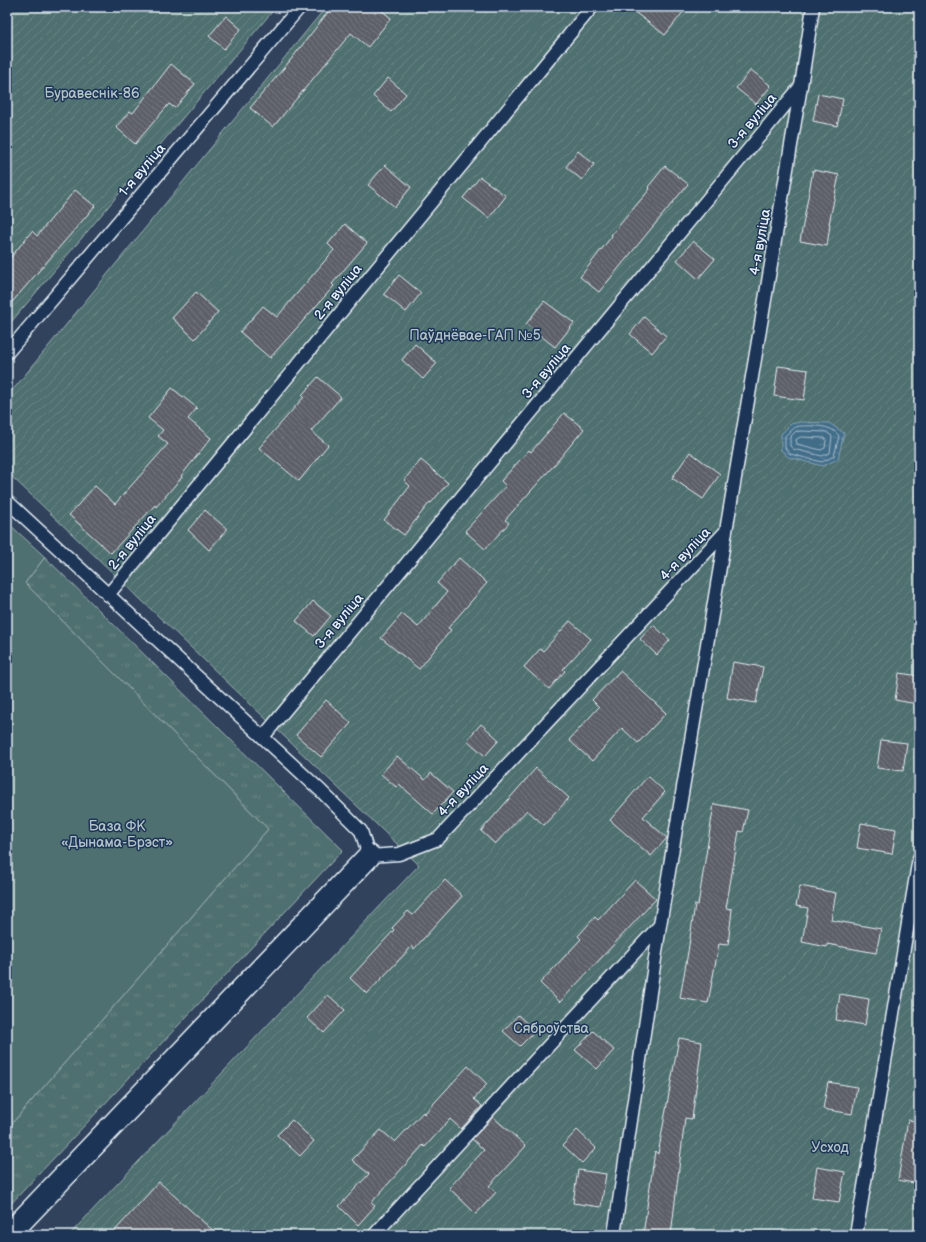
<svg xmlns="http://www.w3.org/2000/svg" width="926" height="1242" viewBox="0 0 926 1242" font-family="'Balsamiq Sans',sans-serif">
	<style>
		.grass { fill: url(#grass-tufts); stroke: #9cb0b4 }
		.park { fill: #507070; stroke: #9cb0b4 }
		.garden { fill: url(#garden-furrows); stroke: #9cb0b4 }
		.water { fill: url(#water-ripples); stroke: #84a2b5 }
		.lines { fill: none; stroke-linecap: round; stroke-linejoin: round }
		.shore { stroke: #a6bccc; stroke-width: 1 }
		.building { fill: url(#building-back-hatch); stroke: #e8f1f8 }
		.service-casing { stroke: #e8f1f8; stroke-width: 15 }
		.minor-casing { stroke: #e8f1f8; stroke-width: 25 }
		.service { stroke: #1d3557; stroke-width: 12 }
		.minor { stroke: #1d3557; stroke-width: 22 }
		.labels { text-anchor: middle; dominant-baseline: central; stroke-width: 3; stroke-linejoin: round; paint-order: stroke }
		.park-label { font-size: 14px; fill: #b3c4c8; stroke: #1d3557 }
		.street-label { font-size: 14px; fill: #e8f1f8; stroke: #1d3557 }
	</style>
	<defs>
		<pattern id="grass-tufts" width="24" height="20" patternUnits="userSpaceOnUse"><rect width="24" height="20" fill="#507070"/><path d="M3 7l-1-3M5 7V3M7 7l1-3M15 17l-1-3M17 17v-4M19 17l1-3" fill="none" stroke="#698585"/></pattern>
		<pattern id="garden-furrows" width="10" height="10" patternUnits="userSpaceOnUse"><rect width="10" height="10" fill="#507070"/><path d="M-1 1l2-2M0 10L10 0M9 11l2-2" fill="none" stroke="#698585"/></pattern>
		<pattern id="water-ripples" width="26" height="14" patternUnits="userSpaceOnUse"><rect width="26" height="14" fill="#426d89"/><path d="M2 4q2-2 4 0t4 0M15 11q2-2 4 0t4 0" fill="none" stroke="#5d829a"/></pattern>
		<pattern id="building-back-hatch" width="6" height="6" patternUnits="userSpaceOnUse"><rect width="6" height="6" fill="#5d6068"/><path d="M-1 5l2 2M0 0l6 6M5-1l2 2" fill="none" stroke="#74777e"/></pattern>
	</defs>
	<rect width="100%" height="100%" fill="#30425c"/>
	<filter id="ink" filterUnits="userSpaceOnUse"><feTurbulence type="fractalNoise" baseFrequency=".025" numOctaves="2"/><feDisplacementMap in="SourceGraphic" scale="8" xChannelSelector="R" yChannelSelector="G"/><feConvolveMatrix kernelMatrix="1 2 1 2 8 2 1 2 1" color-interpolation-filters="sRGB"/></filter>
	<g filter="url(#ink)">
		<path class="grass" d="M 45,557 L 343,850 L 7,1208 L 7,1129 L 268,829 L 25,583 Z"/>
		<path class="park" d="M 7,522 L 45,557 L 25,583 L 268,829 L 7,1129 Z"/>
		<path class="garden" d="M 7,7 L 276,7 L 7,327 Z
			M 326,7 L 919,7 L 919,1235 L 69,1235 L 419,865 L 7,472 L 7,397 Z"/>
		<path class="water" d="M 800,422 L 829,423 L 844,433 L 838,459 L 823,466 L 788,457 L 781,450 L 781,434 L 791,424 Z"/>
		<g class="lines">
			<path class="shore" d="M 800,426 C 813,426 831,424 839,436 L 834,456 L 822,462 L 790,454 L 785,448 L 785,436 L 793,428 Z
				M 801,431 L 826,432 L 832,436 L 830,453 L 822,456 L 793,449 L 790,446 L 790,437 L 795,432 Z
				M 801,437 L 825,438 L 826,440 L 825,448 L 821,450 L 797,444 L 796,440 Z"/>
		</g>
		<path class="building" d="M 332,7 L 377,7 L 391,18 L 368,47 L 351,33 L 273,127 L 250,108 L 289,62 Z
			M 628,7 L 687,7 L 665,35 Z
			M 226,16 L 241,29 L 224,49 L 209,36 Z
			M 171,64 L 195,84 L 175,108 L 169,104 L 135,144 L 116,127 L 130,111 L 133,113 Z
			M 751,70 L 771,86 L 756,104 L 736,88 Z
			M 388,78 L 406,94 L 391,112 L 373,96 Z
			M 818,94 L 843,99 L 837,126 L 813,121 Z
			M 578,151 L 594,164 L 582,180 L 566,167 Z
			M 385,165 L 411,187 L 395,207 L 368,185 Z
			M 665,166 L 688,184 L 599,292 L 580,277 L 612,236 L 611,235 L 650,189 L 648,187 Z
			M 813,170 L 839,175 L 829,224 L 830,224 L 827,246 L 800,241 Z
			M 480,177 L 506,196 L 489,218 L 463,198 Z
			M 75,190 L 95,206 L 7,308 L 7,262 L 32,231 L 37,236 Z
			M 345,224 L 367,243 L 332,284 L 334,286 L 270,358 L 240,332 L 263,306 L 277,317 L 334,250 L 328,244 Z
			M 693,241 L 715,259 L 698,279 L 677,260 Z
			M 399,275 L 421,293 L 406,312 L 384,294 Z
			M 196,292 L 218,312 L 195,339 L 172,318 Z
			M 544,301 L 574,323 L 555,347 L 526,324 Z
			M 644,317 L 666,336 L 652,353 L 630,334 Z
			M 415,344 L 437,363 L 423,379 L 402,360 Z
			M 778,366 L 808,370 L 804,400 L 774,396 Z
			M 318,377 L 341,397 L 311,431 L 328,445 L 299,481 L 259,448 L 304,397 L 302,395 Z
			M 172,388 L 197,408 L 188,419 L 211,438 L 181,476 L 182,477 L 156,507 L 155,505 L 111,553 L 69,515 L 95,486 L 115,504 L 168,444 L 158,436 L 163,430 L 148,418 Z
			M 564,413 L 584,429 L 555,464 L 505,520 L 509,523 L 485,549 L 465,531 L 506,486 L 501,481 L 529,450 L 531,452 Z
			M 690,452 L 720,474 L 703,499 L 672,478 Z
			M 421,460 L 448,483 L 431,503 L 430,502 L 404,535 L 384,520 L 410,486 L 404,480 Z
			M 205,510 L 227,529 L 209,550 L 188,530 Z
			M 459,558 L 487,583 L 448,628 L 451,630 L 419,669 L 381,638 L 402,614 L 418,627 L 447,592 L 437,583 Z
			M 313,601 L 331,616 L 314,636 L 296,621 Z
			M 570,621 L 591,639 L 563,669 L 565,671 L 549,689 L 524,667 L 540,649 L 543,651 Z
			M 653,625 L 670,640 L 657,655 L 640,639 Z
			M 733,662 L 763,667 L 756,703 L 727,698 Z
			M 620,671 L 666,713 L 638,743 L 622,728 L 592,761 L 569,740 L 599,707 L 592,700 Z
			M 899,673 L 919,676 L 917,704 L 895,700 Z
			M 326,700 L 351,723 L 321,757 L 296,735 Z
			M 481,724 L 499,740 L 485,756 L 467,740 Z
			M 881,740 L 907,743 L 903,771 L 877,768 Z
			M 397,756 L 425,780 L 431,773 L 453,792 L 433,814 L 399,784 L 396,787 L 381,774 Z
			M 536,768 L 569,798 L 544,825 L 527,810 L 495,844 L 481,831 Z
			M 648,776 L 665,792 L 643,817 L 667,838 L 651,856 L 610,820 Z
			M 714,804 L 748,810 L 743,832 L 739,831 L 726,908 L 732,909 L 728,945 L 719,944 L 708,1003 L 680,998 L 688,952 L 695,904 L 698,905 Z
			M 861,823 L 896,829 L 892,854 L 857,848 Z
			M 445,880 L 462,896 L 414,949 L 412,946 L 367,994 L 350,978 L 394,930 L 392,928 L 408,911 L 413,915 Z
			M 635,880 L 656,899 L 560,1002 L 540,983 L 581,939 L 578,936 L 595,917 L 598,920 Z
			M 800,886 L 836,893 L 831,920 L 881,929 L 876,953 L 827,944 L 827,947 L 802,942 L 808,908 L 796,906 Z
			M 840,994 L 869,999 L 865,1025 L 836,1020 Z
			M 328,995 L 345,1010 L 324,1033 L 307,1018 Z
			M 518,1015 L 535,1031 L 520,1046 L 503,1031 Z
			M 593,1031 L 614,1050 L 597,1069 L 575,1050 Z
			M 679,1038 L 702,1042 L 692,1119 L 685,1118 L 671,1235 L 643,1235 L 655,1151 L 658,1154 Z
			M 468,1066 L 487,1084 L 474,1099 L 482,1106 L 461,1129 L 450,1119 L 425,1147 L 423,1145 L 371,1203 L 375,1206 L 358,1225 L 339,1206 L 369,1174 L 352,1160 L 381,1130 L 395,1142 L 423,1112 L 424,1114 Z
			M 828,1082 L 857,1087 L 852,1114 L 823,1109 Z
			M 493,1117 L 526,1146 L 489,1186 L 496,1192 L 476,1214 L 449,1188 L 484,1150 L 472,1139 Z
			M 292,1120 L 314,1141 L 300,1156 L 277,1135 Z
			M 908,1120 L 919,1121 L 919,1184 L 898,1180 Z
			M 577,1130 L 596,1148 L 582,1163 L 563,1145 Z
			M 817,1167 L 845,1172 L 839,1202 L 812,1198 Z
			M 578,1170 L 606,1174 L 601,1207 L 573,1203 Z
			M 159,1182 L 218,1235 L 111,1235 Z"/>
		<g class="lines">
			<defs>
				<path id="service" d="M 7,353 L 300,7
					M 7,501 L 321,791 L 361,831 L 369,856 L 399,854 L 438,839 L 726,531 L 801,86
					M 108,595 L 592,7
					M 263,737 L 801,86 L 813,7
					M 374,1235 L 660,925
					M 614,1235 L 660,925 L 726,531
					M 856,1235 L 919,858"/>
				<path id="minor" d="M 8,1235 L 369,856"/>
			</defs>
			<use href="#service" class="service-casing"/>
			<use href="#minor" class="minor-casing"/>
			<use href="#service" class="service"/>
			<use href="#minor" class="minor"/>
		</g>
	</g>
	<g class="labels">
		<g class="park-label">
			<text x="92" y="93">Буравеснік-86</text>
			<text x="475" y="335">Паўднёвае-ГАП №5</text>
			<text x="117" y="826">База ФК<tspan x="117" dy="16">«Дынама-Брэст»</tspan></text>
			<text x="551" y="1028">Сяброўства</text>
			<text x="830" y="1147">Усход</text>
		</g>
		<g class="street-label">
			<text transform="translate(752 121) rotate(-50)">3-я вуліца</text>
			<text transform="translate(142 170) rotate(-50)">1-я вуліца</text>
			<text transform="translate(760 242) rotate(-80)">4-я вуліца</text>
			<text transform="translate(338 292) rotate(-51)">2-я вуліца</text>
			<text transform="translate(546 371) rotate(-50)">3-я вуліца</text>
			<text transform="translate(132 542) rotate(-51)">2-я вуліца</text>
			<text transform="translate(685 554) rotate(-47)">4-я вуліца</text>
			<text transform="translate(339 621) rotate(-50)">3-я вуліца</text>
			<text transform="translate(463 790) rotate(-47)">4-я вуліца</text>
		</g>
	</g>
	<rect width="926" height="1242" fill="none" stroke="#1d3557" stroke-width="24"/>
	<rect x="12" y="12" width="902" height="1218" fill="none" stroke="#e8f1f8" stroke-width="1.5" filter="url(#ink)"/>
</svg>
